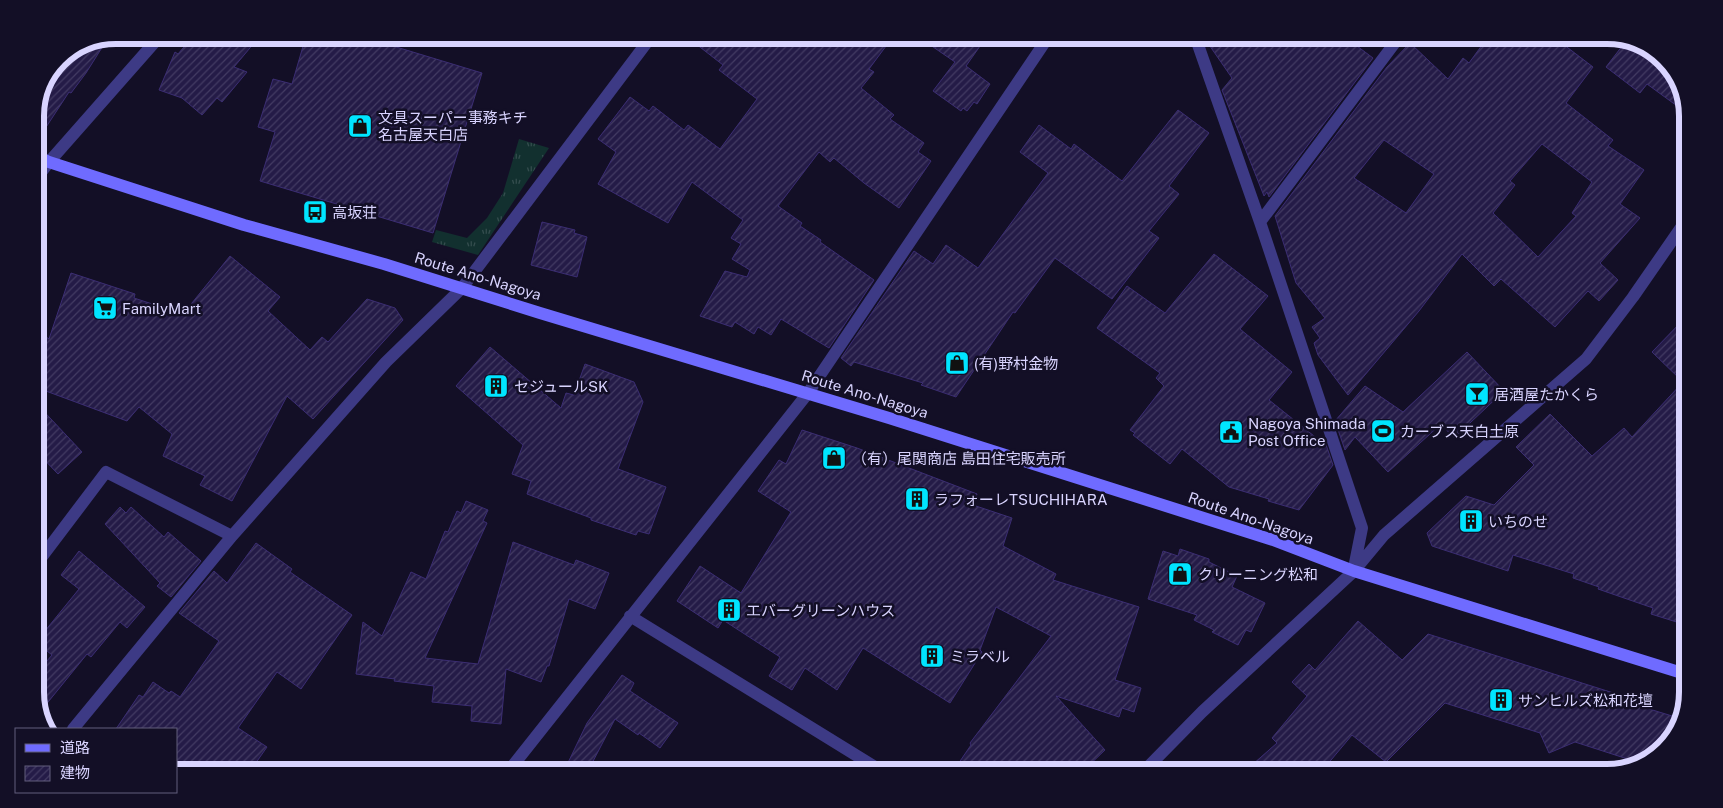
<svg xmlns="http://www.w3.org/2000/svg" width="1723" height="808" viewBox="0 0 1723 808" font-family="'Public Sans','Noto Sans JP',sans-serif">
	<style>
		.grass { fill: url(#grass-tufts) }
		.building { fill: url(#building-hatch); stroke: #3b2d73; fill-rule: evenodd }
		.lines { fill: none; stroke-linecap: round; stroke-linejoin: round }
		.minor { stroke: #3d3a85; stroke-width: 12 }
		.secondary { stroke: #6f6bff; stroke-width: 12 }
		.labels { text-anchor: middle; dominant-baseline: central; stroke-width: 5; stroke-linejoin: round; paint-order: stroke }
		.poi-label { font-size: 15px; fill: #d9d4ff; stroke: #130f26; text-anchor: start }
		.street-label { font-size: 15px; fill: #d9d4ff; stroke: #130f26 }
		.rim { fill: none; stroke: #d9d4ff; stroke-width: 6 }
	</style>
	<defs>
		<pattern id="grass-tufts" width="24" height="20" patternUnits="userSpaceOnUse" patternTransform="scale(1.25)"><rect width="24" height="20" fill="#12302f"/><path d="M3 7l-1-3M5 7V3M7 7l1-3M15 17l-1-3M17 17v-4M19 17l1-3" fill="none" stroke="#344d4e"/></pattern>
		<pattern id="building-hatch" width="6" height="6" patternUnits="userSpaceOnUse" patternTransform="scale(1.25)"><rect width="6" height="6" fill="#241b47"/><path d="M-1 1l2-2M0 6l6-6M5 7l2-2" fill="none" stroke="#433b63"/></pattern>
	</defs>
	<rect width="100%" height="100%" fill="#130f26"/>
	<path class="grass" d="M 519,139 L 549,148 L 478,255 L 432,242 L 436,230 L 467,238 L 487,218 L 503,193 Z"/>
	<path class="building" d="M 194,35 L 260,36 L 234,67 L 247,72 L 222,102 L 217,98 L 202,115 L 182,98 L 159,90 L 175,52 L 178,54 Z
		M 306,36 L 360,36 L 482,73 L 433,233 L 260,181 L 275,132 L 258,127 L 273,79 L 292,84 Z
		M 687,37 L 892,38 L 869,69 L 874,72 L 861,88 L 894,115 L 890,119 L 924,143 L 918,152 L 931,161 L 899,208 L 864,183 L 834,158 L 830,162 L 819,152 L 778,206 L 802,223 L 800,226 L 821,240 L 820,242 L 874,280 L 829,348 L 781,319 L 771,335 L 758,327 L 754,334 L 735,322 L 732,327 L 700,316 L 725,271 L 747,277 L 750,270 L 732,259 L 741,244 L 731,238 L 743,220 L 692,182 L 668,223 L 598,184 L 616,152 L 598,139 L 630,97 L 649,111 L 653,106 L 684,130 L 688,125 L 720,149 L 757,99 L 719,70 L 723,65 Z
		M 108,38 L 86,73 L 71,93 L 69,92 L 39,138 L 35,136 L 35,111 L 59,58 Z
		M 920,38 L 985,39 L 966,66 L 990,84 L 977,104 L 974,102 L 967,111 L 963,108 L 961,111 L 933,91 L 955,62 Z
		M 1205,39 L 1349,40 L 1373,58 L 1269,197 L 1267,192 L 1264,196 L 1222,90 L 1232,78 Z
		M 1485,41 L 1559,41 L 1593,67 L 1566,103 L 1613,140 L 1608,146 L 1644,170 L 1620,204 L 1640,218 L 1600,263 L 1618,280 L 1599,301 L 1588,291 L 1555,327 L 1501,279 L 1494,286 L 1462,254 L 1419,311 L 1348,395 L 1318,355 L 1314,343 L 1320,338 L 1312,327 L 1325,318 L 1296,283 L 1275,216 L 1387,67 L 1410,43 L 1448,79 L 1463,58 L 1469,63 ZM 1384,140 L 1434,174 L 1406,213 L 1354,178 ZM 1542,144 L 1592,182 L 1572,213 L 1576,216 L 1538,257 L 1493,213 L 1515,185 L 1510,181 Z
		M 1626,41 L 1637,41 L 1674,71 L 1688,114 L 1647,84 L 1640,93 L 1606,67 Z
		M 1178,110 L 1209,133 L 1169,186 L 1179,194 L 1149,231 L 1159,238 L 1112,299 L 1055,258 L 1015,313 L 1013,312 L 956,397 L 921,385 L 923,383 L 854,362 L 851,366 L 841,358 L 914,251 L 933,264 L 946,245 L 978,268 L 1048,173 L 1020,152 L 1039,125 L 1071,149 L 1074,144 L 1122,181 Z
		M 542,222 L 575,230 L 574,233 L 587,237 L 577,277 L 531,265 Z
		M 1214,254 L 1268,296 L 1240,329 L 1292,372 L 1269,400 L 1319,440 L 1323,436 L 1333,465 L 1299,510 L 1268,501 L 1269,499 L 1229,487 L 1182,449 L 1170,464 L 1133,435 L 1135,433 L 1130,430 L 1164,386 L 1156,378 L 1160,373 L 1097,328 L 1127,286 L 1165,313 Z
		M 230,256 L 280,297 L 268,311 L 310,350 L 322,337 L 328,342 L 367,299 L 395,308 L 403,320 L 313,419 L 287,396 L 232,501 L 200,485 L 205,476 L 163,456 L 172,434 L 139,407 L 127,421 L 35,387 L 35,329 L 49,339 L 71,273 L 135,294 L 134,298 L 183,314 Z
		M 1686,317 L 1683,624 L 1651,614 L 1653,608 L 1598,589 L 1599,587 L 1573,578 L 1574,574 L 1513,555 L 1508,571 L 1432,546 L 1427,533 L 1466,496 L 1494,505 L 1534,465 L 1516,447 L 1550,414 L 1592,456 L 1624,428 L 1632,437 L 1683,382 L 1652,352 Z
		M 490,347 L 561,408 L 566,393 L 574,395 L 585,364 L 634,382 L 643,402 L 618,469 L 666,487 L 649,534 L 638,531 L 636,535 L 591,520 L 591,518 L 527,494 L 531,481 L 512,474 L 523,445 L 456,386 Z
		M 1467,352 L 1504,391 L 1454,438 L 1441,424 L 1388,472 L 1355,437 L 1345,450 L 1335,421 L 1365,386 L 1403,412 Z
		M 35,402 L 82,452 L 58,474 L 35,450 Z
		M 802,430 L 857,448 L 977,494 L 973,505 L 1012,518 L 1003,546 L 1056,574 L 1053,580 L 1139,607 L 1115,680 L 1141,688 L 1134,712 L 1122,708 L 1119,717 L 1056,696 L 1105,750 L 1083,771 L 954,770 L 971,745 L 970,743 L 1051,636 L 996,607 L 980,650 L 982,652 L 950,703 L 863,648 L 837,690 L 805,668 L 792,690 L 769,676 L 780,657 L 723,620 L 718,628 L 677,601 L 700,566 L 741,593 L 791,512 L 758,491 L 779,460 L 786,464 Z
		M 466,501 L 488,510 L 483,521 L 487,523 L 425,658 L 478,664 L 513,542 L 574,565 L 576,560 L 609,573 L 595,609 L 569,599 L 549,666 L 547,666 L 541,682 L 506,669 L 501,724 L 471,721 L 472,706 L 432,702 L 434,686 L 394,681 L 395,679 L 356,674 L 363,622 L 382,636 L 411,572 L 426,579 L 445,531 L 448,532 L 457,511 L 461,513 Z
		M 120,507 L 126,513 L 131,507 L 164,537 L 168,532 L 201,561 L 171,597 L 157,586 L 160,583 L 105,524 Z
		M 256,543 L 292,569 L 290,572 L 352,615 L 301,689 L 277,672 L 238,728 L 267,747 L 253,767 L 176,767 L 176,729 L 116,729 L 139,695 L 143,697 L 153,682 L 169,693 L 171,691 L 180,697 L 219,641 L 179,613 L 214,571 L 227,583 Z
		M 1180,549 L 1209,559 L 1209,562 L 1237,576 L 1232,587 L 1265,603 L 1251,632 L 1246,630 L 1238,645 L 1212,632 L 1214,630 L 1194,620 L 1197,615 L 1148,599 L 1163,551 L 1178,556 Z
		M 79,551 L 145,607 L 127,628 L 120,622 L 91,657 L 87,654 L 40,712 L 35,698 L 35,675 L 52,655 L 36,642 L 79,589 L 61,575 Z
		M 1358,621 L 1402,660 L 1428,634 L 1648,704 L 1646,708 L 1682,719 L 1682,723 L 1652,760 L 1640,763 L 1575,742 L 1549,753 L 1540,733 L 1445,703 L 1386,762 L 1352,735 L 1321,772 L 1244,772 L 1277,743 L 1272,738 L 1307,696 L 1292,682 L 1309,664 L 1315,670 Z
		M 622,675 L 634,683 L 630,691 L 678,723 L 660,748 L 639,733 L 638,735 L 615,719 L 589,769 L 565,769 L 587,723 Z"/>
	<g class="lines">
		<path class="minor" d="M 1196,39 L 1260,222 L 1362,528 L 1354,568
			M 35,180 L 49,162 L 161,35
			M 1260,222 L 1397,40
			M 35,566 L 106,472 L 232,536
			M 630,616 L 880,770
			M 73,729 L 232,536 L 386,362 L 462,288 L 651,37
			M 511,768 L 808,393 L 1047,39
			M 1144,771 L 1202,712 L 1354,571 L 1384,535 L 1586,359 L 1633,297 L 1687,219"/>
		<path class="secondary" d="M 35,155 L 49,162 L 244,225 L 384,264 L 540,313 L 889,418 L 1273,540 L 1354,571 L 1682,673"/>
	</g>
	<defs>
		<symbol id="shop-square" viewBox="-11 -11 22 22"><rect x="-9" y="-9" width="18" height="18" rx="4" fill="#00e5ff" stroke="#130f26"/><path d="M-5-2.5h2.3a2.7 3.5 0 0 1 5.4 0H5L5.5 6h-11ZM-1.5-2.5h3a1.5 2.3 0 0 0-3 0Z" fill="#111"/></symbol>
		<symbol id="bus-square" viewBox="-11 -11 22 22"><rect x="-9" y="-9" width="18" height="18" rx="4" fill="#00e5ff" stroke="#130f26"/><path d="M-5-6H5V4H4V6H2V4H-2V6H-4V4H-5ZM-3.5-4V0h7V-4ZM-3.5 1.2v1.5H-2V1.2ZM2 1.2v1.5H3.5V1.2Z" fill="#111"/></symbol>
		<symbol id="supermarket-square" viewBox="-11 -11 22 22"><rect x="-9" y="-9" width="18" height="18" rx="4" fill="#00e5ff" stroke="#130f26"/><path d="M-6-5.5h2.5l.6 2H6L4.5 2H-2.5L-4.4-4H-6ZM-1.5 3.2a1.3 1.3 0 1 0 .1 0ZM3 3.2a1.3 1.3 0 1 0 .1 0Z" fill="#111"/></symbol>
		<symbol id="building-square" viewBox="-11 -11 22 22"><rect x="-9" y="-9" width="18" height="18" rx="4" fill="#00e5ff" stroke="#130f26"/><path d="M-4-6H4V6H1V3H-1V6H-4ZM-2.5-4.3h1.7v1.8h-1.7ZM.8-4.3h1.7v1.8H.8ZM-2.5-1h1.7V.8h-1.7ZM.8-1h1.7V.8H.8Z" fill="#111"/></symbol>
		<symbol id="bar-square" viewBox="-11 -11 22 22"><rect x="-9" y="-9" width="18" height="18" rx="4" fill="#00e5ff" stroke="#130f26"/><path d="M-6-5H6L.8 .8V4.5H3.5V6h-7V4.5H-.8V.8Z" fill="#111"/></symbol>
		<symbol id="stadium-square" viewBox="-11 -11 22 22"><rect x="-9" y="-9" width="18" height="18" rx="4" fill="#00e5ff" stroke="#130f26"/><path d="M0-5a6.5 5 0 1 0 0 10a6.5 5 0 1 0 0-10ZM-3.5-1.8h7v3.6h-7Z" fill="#111"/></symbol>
		<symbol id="civic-square" viewBox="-11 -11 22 22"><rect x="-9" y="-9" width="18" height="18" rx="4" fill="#00e5ff" stroke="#130f26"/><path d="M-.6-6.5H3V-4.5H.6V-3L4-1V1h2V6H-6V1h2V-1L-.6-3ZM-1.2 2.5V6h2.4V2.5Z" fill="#111"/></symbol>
	</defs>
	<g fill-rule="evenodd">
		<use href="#shop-square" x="346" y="112" width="28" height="28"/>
		<use href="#bus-square" x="301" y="198" width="28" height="28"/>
		<use href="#supermarket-square" x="91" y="294" width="28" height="28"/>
		<use href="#shop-square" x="943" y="349" width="28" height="28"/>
		<use href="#building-square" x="482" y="372" width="28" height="28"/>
		<use href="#bar-square" x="1463" y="380" width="28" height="28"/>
		<use href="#stadium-square" x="1369" y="417" width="28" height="28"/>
		<use href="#civic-square" x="1217" y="418" width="28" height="28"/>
		<use href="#shop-square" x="820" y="444" width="28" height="28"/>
		<use href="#building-square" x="903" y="485" width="28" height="28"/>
		<use href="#building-square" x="1457" y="507" width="28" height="28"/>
		<use href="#shop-square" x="1166" y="560" width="28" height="28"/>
		<use href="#building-square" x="715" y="596" width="28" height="28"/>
		<use href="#building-square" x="918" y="642" width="28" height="28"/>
		<use href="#building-square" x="1487" y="686" width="28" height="28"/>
	</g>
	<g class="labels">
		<g class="poi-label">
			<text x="378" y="117">文具スーパー事務キチ<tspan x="378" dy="17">名古屋天白店</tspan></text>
			<text x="332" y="212">高坂荘</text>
			<text x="122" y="308">FamilyMart</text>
			<text x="974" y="363">(有)野村金物</text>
			<text x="514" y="386">セジュールSK</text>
			<text x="1494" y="394">居酒屋たかくら</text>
			<text x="1248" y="423">Nagoya Shimada<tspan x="1248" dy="17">Post Office</tspan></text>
			<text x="1400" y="431">カーブス天白土原</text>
			<text x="852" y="458">（有）尾関商店 島田住宅販売所</text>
			<text x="934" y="499">ラフォーレTSUCHIHARA</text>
			<text x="1488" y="521">いちのせ</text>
			<text x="1198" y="574">クリーニング松和</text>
			<text x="746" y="610">エバーグリーンハウス</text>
			<text x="950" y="656">ミラベル</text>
			<text x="1518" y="700">サンヒルズ松和花壇</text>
		</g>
		<g class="street-label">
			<text transform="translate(478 276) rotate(17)">Route Ano-Nagoya</text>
			<text transform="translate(865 394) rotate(17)">Route Ano-Nagoya</text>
			<text transform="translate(1251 518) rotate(19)">Route Ano-Nagoya</text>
		</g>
	</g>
	<path d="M0 0H1723V808H0ZM116 44H1607A72 72 0 0 1 1679 116V692A72 72 0 0 1 1607 764H116A72 72 0 0 1 44 692V116A72 72 0 0 1 116 44Z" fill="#130f26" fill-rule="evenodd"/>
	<path class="rim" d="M116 44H1607A72 72 0 0 1 1679 116V692A72 72 0 0 1 1607 764H116A72 72 0 0 1 44 692V116A72 72 0 0 1 116 44Z"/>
	<rect x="15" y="728" width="162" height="65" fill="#130f26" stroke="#625e7d"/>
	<rect x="25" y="744" width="25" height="8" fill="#6f6bff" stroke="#625e7d"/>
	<text x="60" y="753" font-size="15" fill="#d9d4ff">道路</text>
	<rect x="25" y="766" width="25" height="15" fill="url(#building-hatch)" stroke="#625e7d"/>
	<text x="60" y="778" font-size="15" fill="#d9d4ff">建物</text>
</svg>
